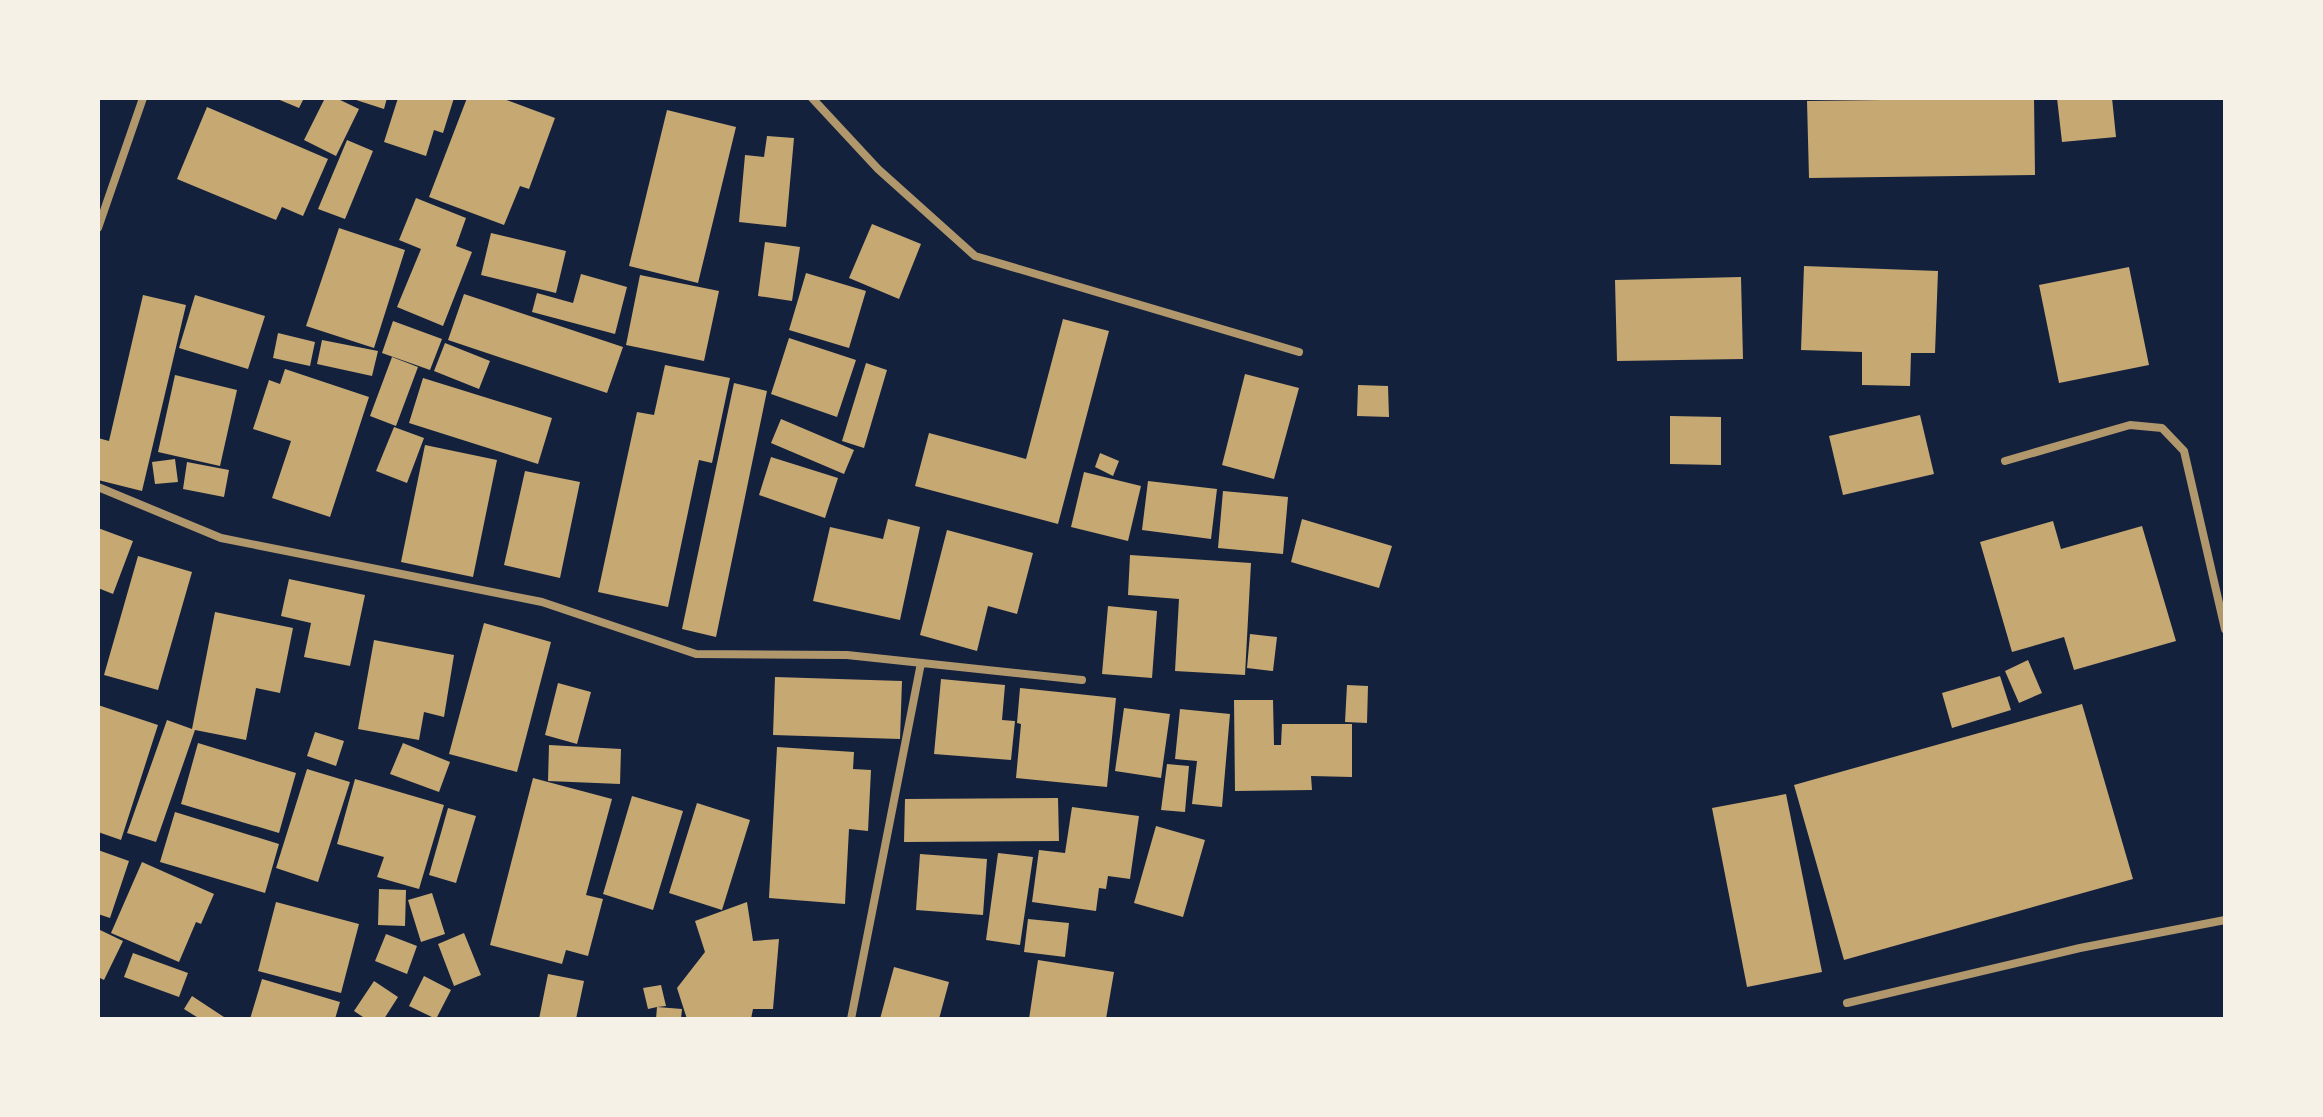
<svg xmlns="http://www.w3.org/2000/svg" width="2323" height="1117" viewBox="0 0 2323 1117" font-family="'Noto Serif',serif">
	<style>
		.building { fill: #c6a872 }
		.lines { fill: none; stroke-linecap: round; stroke-linejoin: round }
		.minor { stroke: #b1986c; stroke-width: 8 }
	</style>
	<rect width="100%" height="100%" fill="#14213d"/>
	<path class="building" d="M 275,98 L 304,98 L 299,108 Z
		M 325,98 L 336,98 L 359,109 L 336,156 L 304,140 Z
		M 350,98 L 387,98 L 384,109 Z
		M 398,98 L 454,98 L 443,133 L 434,130 L 426,156 L 384,142 Z
		M 467,98 L 501,98 L 555,118 L 529,189 L 520,186 L 504,225 L 429,197 Z
		M 2034,98 L 2035,175 L 1809,178 L 1807,101 Z
		M 2057,98 L 2112,98 L 2116,137 L 2062,142 Z
		M 207,107 L 328,159 L 303,216 L 282,207 L 276,220 L 177,179 Z
		M 667,110 L 736,127 L 698,283 L 629,266 Z
		M 767,136 L 794,138 L 786,227 L 739,222 L 745,155 L 764,157 Z
		M 347,140 L 373,151 L 345,219 L 318,209 Z
		M 416,198 L 466,218 L 456,246 L 472,252 L 443,326 L 397,307 L 421,249 L 399,240 Z
		M 872,224 L 921,244 L 899,299 L 849,278 Z
		M 339,228 L 405,250 L 374,348 L 306,326 Z
		M 491,233 L 566,251 L 556,293 L 481,275 Z
		M 765,242 L 800,247 L 792,301 L 758,296 Z
		M 1804,266 L 1938,271 L 1935,353 L 1911,353 L 1910,386 L 1862,385 L 1862,352 L 1801,350 Z
		M 2129,267 L 2149,365 L 2059,383 L 2039,285 Z
		M 806,273 L 866,291 L 849,348 L 789,330 Z
		M 581,274 L 627,287 L 615,334 L 532,312 L 537,293 L 573,303 Z
		M 640,275 L 719,291 L 704,361 L 626,345 Z
		M 1741,277 L 1743,359 L 1617,361 L 1615,280 Z
		M 464,294 L 623,347 L 607,393 L 448,340 Z
		M 143,295 L 186,305 L 142,491 L 98,480 L 98,438 L 109,441 Z
		M 195,295 L 265,316 L 248,369 L 179,348 Z
		M 1063,319 L 1109,331 L 1058,524 L 915,486 L 929,433 L 1026,459 Z
		M 393,321 L 442,339 L 430,370 L 382,353 Z
		M 278,333 L 315,342 L 310,366 L 273,358 Z
		M 789,338 L 856,360 L 837,417 L 771,394 Z
		M 322,340 L 378,351 L 372,376 L 317,364 Z
		M 445,343 L 490,361 L 479,389 L 434,371 Z
		M 392,357 L 418,367 L 396,426 L 370,416 Z
		M 866,363 L 887,370 L 864,448 L 842,441 Z
		M 665,365 L 730,378 L 712,463 L 699,460 L 668,607 L 598,592 L 637,412 L 654,415 Z
		M 285,369 L 369,397 L 330,517 L 272,498 L 291,441 L 253,429 L 269,380 L 280,384 Z
		M 1245,374 L 1299,388 L 1274,479 L 1222,465 Z
		M 175,375 L 237,390 L 220,466 L 158,452 Z
		M 423,378 L 552,418 L 538,464 L 409,423 Z
		M 734,383 L 767,391 L 716,637 L 682,629 Z
		M 1358,385 L 1388,386 L 1389,417 L 1357,416 Z
		M 1920,415 L 1934,474 L 1843,495 L 1829,436 Z
		M 1670,416 L 1721,417 L 1721,465 L 1670,464 Z
		M 781,419 L 854,450 L 844,474 L 771,443 Z
		M 394,427 L 424,438 L 407,483 L 376,471 Z
		M 425,445 L 497,460 L 473,577 L 401,562 Z
		M 1100,453 L 1119,461 L 1113,476 L 1095,467 Z
		M 771,457 L 838,478 L 825,518 L 759,495 Z
		M 175,459 L 178,482 L 155,484 L 152,462 Z
		M 187,462 L 229,470 L 224,497 L 183,489 Z
		M 525,471 L 580,482 L 560,578 L 504,565 Z
		M 1084,472 L 1141,486 L 1128,541 L 1071,527 Z
		M 1148,481 L 1217,489 L 1211,539 L 1142,530 Z
		M 1223,491 L 1288,497 L 1283,554 L 1218,548 Z
		M 888,519 L 920,527 L 900,620 L 813,601 L 830,527 L 883,539 Z
		M 1302,519 L 1392,546 L 1379,588 L 1291,562 Z
		M 2053,521 L 2061,549 L 2142,526 L 2176,641 L 2074,670 L 2064,637 L 2012,652 L 1980,542 Z
		M 98,528 L 133,541 L 113,594 L 98,588 Z
		M 947,530 L 1033,553 L 1017,614 L 988,606 L 977,651 L 920,635 Z
		M 1130,555 L 1251,563 L 1245,675 L 1175,671 L 1179,599 L 1128,595 Z
		M 138,556 L 192,572 L 158,690 L 104,675 Z
		M 289,579 L 365,595 L 350,666 L 304,657 L 311,623 L 281,616 Z
		M 1108,606 L 1157,611 L 1152,678 L 1102,674 Z
		M 215,612 L 293,628 L 280,693 L 256,688 L 246,740 L 195,730 L 156,842 L 127,833 L 167,720 L 192,729 Z
		M 484,623 L 551,642 L 517,772 L 449,754 Z
		M 1250,634 L 1277,637 L 1273,671 L 1247,668 Z
		M 374,640 L 454,655 L 444,717 L 424,712 L 419,740 L 358,729 Z
		M 2028,660 L 2042,693 L 2019,703 L 2005,671 Z
		M 2000,676 L 2011,710 L 1952,728 L 1942,693 Z
		M 775,677 L 902,681 L 900,739 L 773,735 Z
		M 941,679 L 1005,685 L 1002,720 L 1015,721 L 1011,760 L 934,754 Z
		M 558,683 L 591,692 L 577,744 L 545,735 Z
		M 1347,685 L 1368,686 L 1367,723 L 1345,722 Z
		M 1020,688 L 1116,698 L 1107,787 L 1016,778 L 1021,724 L 1017,723 Z
		M 1234,700 L 1273,700 L 1274,745 L 1281,745 L 1282,724 L 1352,724 L 1352,777 L 1311,776 L 1312,790 L 1235,791 Z
		M 2082,704 L 2133,879 L 1844,960 L 1794,785 Z
		M 98,705 L 158,725 L 121,840 L 98,832 Z
		M 1124,708 L 1170,714 L 1161,778 L 1115,771 Z
		M 1180,709 L 1230,714 L 1222,807 L 1192,804 L 1197,761 L 1175,759 Z
		M 315,732 L 344,741 L 336,766 L 307,756 Z
		M 198,743 L 296,773 L 279,833 L 181,804 Z
		M 403,743 L 450,762 L 439,792 L 390,774 Z
		M 549,745 L 621,749 L 620,784 L 548,781 Z
		M 777,747 L 854,752 L 853,769 L 871,770 L 868,831 L 849,829 L 845,904 L 769,898 Z
		M 1167,764 L 1189,766 L 1185,812 L 1161,810 Z
		M 307,769 L 350,782 L 318,882 L 276,868 Z
		M 533,778 L 612,799 L 586,895 L 603,899 L 588,956 L 566,950 L 562,964 L 490,945 Z
		M 355,779 L 444,805 L 419,889 L 377,877 L 384,857 L 337,844 Z
		M 1786,794 L 1822,972 L 1747,987 L 1712,808 Z
		M 632,796 L 683,811 L 653,910 L 603,894 Z
		M 1058,798 L 1059,841 L 904,842 L 905,799 Z
		M 697,803 L 750,820 L 722,910 L 669,893 Z
		M 1072,807 L 1139,816 L 1130,879 L 1108,876 L 1106,889 L 1099,888 L 1096,911 L 1032,902 L 1039,850 L 1065,853 Z
		M 448,808 L 476,816 L 456,883 L 429,875 Z
		M 175,812 L 279,844 L 265,893 L 160,862 Z
		M 1156,826 L 1205,840 L 1183,917 L 1134,903 Z
		M 98,850 L 129,861 L 110,918 L 98,914 Z
		M 998,853 L 1033,857 L 1020,945 L 986,940 Z
		M 920,854 L 987,859 L 983,915 L 916,910 Z
		M 142,862 L 214,894 L 201,924 L 196,922 L 179,962 L 111,933 Z
		M 379,889 L 406,890 L 405,926 L 378,925 Z
		M 432,893 L 445,934 L 421,942 L 408,900 Z
		M 276,902 L 359,924 L 341,993 L 258,971 Z
		M 747,902 L 753,941 L 779,939 L 773,1009 L 753,1009 L 751,1019 L 687,1019 L 677,988 L 705,952 L 695,921 Z
		M 1028,919 L 1069,923 L 1065,957 L 1024,952 Z
		M 98,929 L 123,941 L 104,980 L 98,977 Z
		M 464,933 L 481,975 L 454,986 L 438,944 Z
		M 386,934 L 417,946 L 407,974 L 375,961 Z
		M 133,953 L 188,973 L 179,997 L 124,977 Z
		M 1038,960 L 1114,972 L 1106,1019 L 1029,1019 Z
		M 894,967 L 949,982 L 939,1019 L 880,1019 Z
		M 548,974 L 584,981 L 576,1019 L 539,1019 Z
		M 424,976 L 451,990 L 436,1019 L 409,1006 Z
		M 262,979 L 340,1002 L 335,1019 L 250,1019 Z
		M 374,981 L 398,997 L 384,1019 L 366,1019 L 354,1011 Z
		M 661,985 L 666,1006 L 657,1007 L 682,1009 L 681,1019 L 656,1019 L 657,1007 L 648,1009 L 643,988 Z
		M 192,996 L 227,1019 L 200,1019 L 184,1009 Z"/>
	<g class="lines">
		<path class="minor" d="M 812,98 L 878,169 L 975,256 L 1299,352
			M 98,228 L 143,98
			M 2005,461 L 2130,425 L 2162,428 L 2184,451 L 2225,629
			M 98,487 L 221,538 L 542,602 L 696,654 L 847,655 L 1082,680
			M 1847,1003 L 2080,948 L 2225,920
			M 851,1019 L 921,663"/>
	</g>
	<rect width="2323" height="1117" fill="none" stroke="#f6f1e7" stroke-width="200"/>
</svg>
